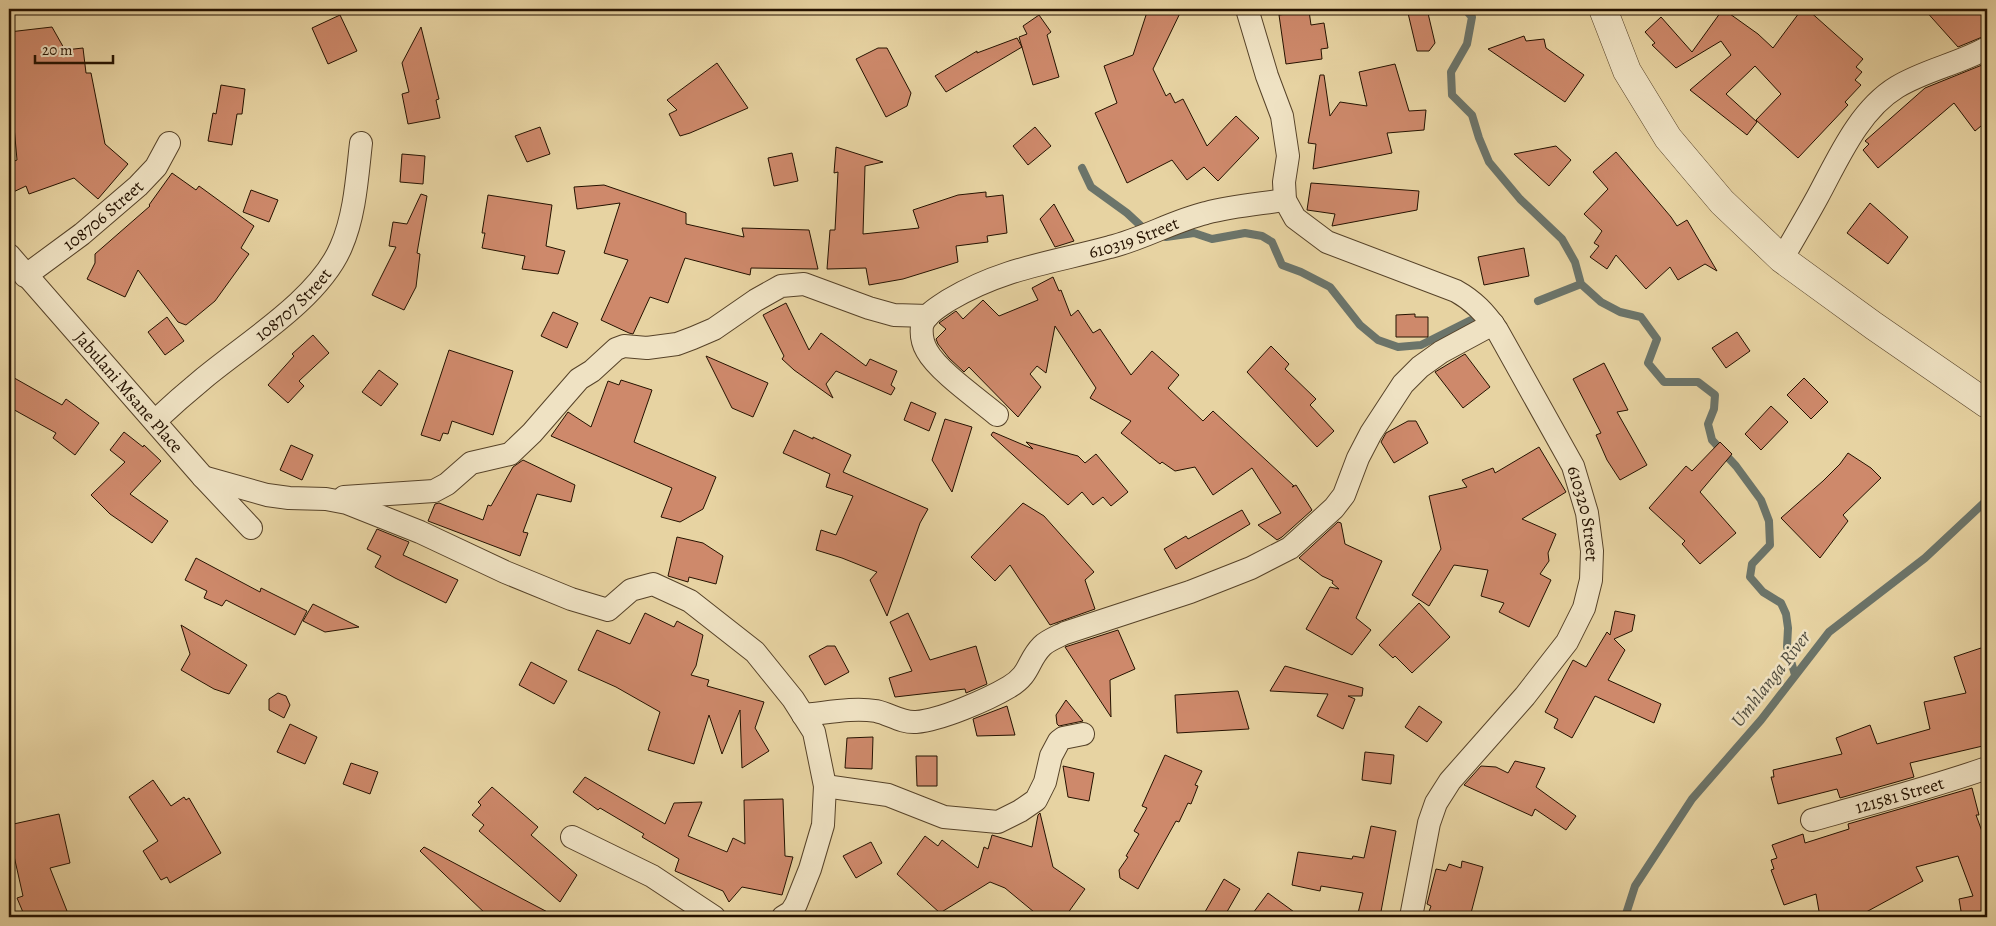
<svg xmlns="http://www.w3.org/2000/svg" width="1996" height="926" viewBox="0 0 1996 926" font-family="Alegreya,serif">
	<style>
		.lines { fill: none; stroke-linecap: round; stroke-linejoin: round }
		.stream { stroke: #6b746a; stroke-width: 8 }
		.building { fill: #ce896b; stroke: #251200 }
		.minor-casing { stroke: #564228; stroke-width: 24 }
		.tertiary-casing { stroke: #564228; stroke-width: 29 }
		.minor { stroke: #efe2c3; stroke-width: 22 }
		.tertiary { stroke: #efe2c3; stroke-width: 28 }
		.labels { text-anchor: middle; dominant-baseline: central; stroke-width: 5; stroke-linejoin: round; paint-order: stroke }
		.street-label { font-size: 18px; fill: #251200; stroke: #efe2c3 }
		.water-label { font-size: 19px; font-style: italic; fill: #4e4b3e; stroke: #efe2c3 }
	</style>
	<rect width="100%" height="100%" fill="#e7d3a2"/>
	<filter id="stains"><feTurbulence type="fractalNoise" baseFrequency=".004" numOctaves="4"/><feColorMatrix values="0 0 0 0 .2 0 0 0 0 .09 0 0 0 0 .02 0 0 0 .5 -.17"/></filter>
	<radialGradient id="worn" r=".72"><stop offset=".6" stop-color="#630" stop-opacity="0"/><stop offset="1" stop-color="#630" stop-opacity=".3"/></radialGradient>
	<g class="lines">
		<path class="stream" d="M 1465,9 L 1472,17 L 1467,44 L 1451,72 L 1452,95 L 1472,115 L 1479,138 L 1489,162 L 1520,199 L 1562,239 L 1575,262 L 1581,284 L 1601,302 L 1620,312 L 1641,317 L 1657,339 L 1648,363 L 1664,382 L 1698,382 L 1715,395 L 1714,409 L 1708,424 L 1712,440 L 1736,466 L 1761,500 L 1769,521 L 1770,545 L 1752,564 L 1750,577 L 1763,592 L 1781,603 L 1786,614 L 1788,628 L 1787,647 L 1795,675
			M 1082,168 L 1091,187 L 1127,213 L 1141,226
			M 1166,237 L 1194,233 L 1212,239 L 1245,233 L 1262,236 L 1272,242 L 1282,265 L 1301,272 L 1330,287 L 1360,325 L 1378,340 L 1398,347 L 1421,345 L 1471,320
			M 1538,301 L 1581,284
			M 1625,917 L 1635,886 L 1692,799 L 1761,720 L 1829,632 L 1925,558 L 1987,500"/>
	</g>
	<path class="building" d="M 1148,9 L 1182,9 L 1153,69 L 1166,96 L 1170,93 L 1175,103 L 1183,99 L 1207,146 L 1236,116 L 1259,138 L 1218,181 L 1204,167 L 1187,180 L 1172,160 L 1127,183 L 1095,113 L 1117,103 L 1104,66 L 1133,55 Z
		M 1407,9 L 1427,9 L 1435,43 L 1429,51 L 1417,51 Z
		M 1723,9 L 1758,34 L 1773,48 L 1802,9 L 1807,9 L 1863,59 L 1856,67 L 1862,72 L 1855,80 L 1861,85 L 1845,102 L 1848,105 L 1798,158 L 1756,120 L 1781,94 L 1755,66 L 1726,94 L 1757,122 L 1747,135 L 1690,90 L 1731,55 L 1721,41 L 1676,68 L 1652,45 L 1655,43 L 1645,32 L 1661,17 L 1692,52 Z
		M 1924,9 L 1987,9 L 1987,35 L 1958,47 Z
		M 1309,11 L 1311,25 L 1324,23 L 1328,48 L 1321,49 L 1322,59 L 1286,64 L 1279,15 Z
		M 340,15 L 357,51 L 328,64 L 312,28 Z
		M 1039,15 L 1051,32 L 1047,35 L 1059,77 L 1033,85 L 1019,37 L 1027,34 L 1023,26 Z
		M 52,27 L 65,50 L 83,48 L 86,73 L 91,73 L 105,144 L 128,164 L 98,199 L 74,178 L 29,194 L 26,186 L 9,194 L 9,163 L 17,160 L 13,115 L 9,115 L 9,32 Z
		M 421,27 L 439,99 L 436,100 L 440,118 L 408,124 L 402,94 L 409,92 L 402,63 Z
		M 1524,36 L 1526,41 L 1544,39 L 1546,48 L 1584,75 L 1565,102 L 1488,49 Z
		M 1017,38 L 1022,47 L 946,92 L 935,76 L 977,51 L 977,53 Z
		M 878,48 L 887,48 L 911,93 L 907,106 L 886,117 L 856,59 Z
		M 717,63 L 748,108 L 690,133 L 680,136 L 669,114 L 677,110 L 667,100 Z
		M 1987,63 L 1987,121 L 1975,131 L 1954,103 L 1878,168 L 1863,150 L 1869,144 L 1865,141 L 1925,88 Z
		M 1395,64 L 1409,111 L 1426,110 L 1424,130 L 1387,133 L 1392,153 L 1313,169 L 1316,144 L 1308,143 L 1320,75 L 1324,75 L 1330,116 L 1340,102 L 1367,106 L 1359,72 Z
		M 221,85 L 245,89 L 242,114 L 237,114 L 232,145 L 208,141 L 213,113 L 216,114 Z
		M 540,127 L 550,154 L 527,162 L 515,136 Z
		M 1035,127 L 1051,146 L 1028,165 L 1013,146 Z
		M 1556,146 L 1571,160 L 1549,186 L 1514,154 Z
		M 836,147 L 883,162 L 865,166 L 863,234 L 919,228 L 913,210 L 958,195 L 986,192 L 986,197 L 1003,195 L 1007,233 L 987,236 L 988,242 L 956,246 L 958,262 L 903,279 L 869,285 L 866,268 L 827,269 L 830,230 L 835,230 L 838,172 L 834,173 Z
		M 1616,152 L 1671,217 L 1677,226 L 1687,220 L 1717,271 L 1705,264 L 1678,280 L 1670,267 L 1646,289 L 1616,255 L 1607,269 L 1590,257 L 1599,246 L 1594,243 L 1602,231 L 1584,214 L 1608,189 L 1593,172 Z
		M 792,153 L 798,181 L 774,186 L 768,158 Z
		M 402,154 L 425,156 L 423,184 L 400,182 Z
		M 172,173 L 196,190 L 199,186 L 254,226 L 241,248 L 249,254 L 215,301 L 186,325 L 178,322 L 138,270 L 125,297 L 87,279 L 95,263 L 95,254 L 150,206 L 149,205 Z
		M 1311,183 L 1419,191 L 1417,210 L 1332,226 L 1335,214 L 1307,210 Z
		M 604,185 L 686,213 L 686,224 L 744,237 L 742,228 L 809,230 L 818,269 L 751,268 L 750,275 L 685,258 L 668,303 L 650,297 L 633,334 L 629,333 L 601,320 L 628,260 L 604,253 L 620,203 L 577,209 L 574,187 Z
		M 251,190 L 278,200 L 269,222 L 243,212 Z
		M 421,194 L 427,196 L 417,253 L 420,254 L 416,287 L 404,310 L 372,295 L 396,247 L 389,246 L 393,222 L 407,224 Z
		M 488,195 L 552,205 L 546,246 L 565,251 L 558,274 L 522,269 L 525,256 L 482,248 L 485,233 L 482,233 Z
		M 1870,203 L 1908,237 L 1888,264 L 1847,233 Z
		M 1054,204 L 1074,241 L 1055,247 L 1040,219 Z
		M 1524,248 L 1529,276 L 1484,285 L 1478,257 Z
		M 1053,277 L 1059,291 L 1061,290 L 1071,316 L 1078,310 L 1093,333 L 1100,329 L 1131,375 L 1152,351 L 1179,375 L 1168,388 L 1203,421 L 1213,411 L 1294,486 L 1292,487 L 1296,485 L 1312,510 L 1282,537 L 1277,540 L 1258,525 L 1281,513 L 1252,468 L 1213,495 L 1195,467 L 1175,471 L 1162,462 L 1160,464 L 1121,433 L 1131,421 L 1090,398 L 1096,388 L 1055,326 L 1046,373 L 1037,366 L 1030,374 L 1041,387 L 1018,417 L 969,367 L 964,372 L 949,358 L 938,344 L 936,339 L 946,329 L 939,323 L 956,311 L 963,319 L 983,300 L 999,316 L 1038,300 L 1032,288 Z
		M 786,303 L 809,350 L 821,333 L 866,366 L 870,359 L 897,371 L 891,385 L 895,388 L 891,395 L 836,371 L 826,384 L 833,398 L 794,370 L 782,359 L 784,356 L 763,315 Z
		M 553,312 L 578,323 L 567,348 L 541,336 Z
		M 1415,314 L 1415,317 L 1428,317 L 1428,337 L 1396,337 L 1396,315 Z
		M 167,317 L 184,341 L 165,355 L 148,332 Z
		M 1737,332 L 1750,351 L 1726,368 L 1712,348 Z
		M 313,335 L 329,353 L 299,381 L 304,386 L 288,403 L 268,385 L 294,356 L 292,354 Z
		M 1271,346 L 1289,364 L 1285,369 L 1316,399 L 1310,405 L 1334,431 L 1317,447 L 1247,372 Z
		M 449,350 L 513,371 L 493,435 L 452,421 L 448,434 L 443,433 L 440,441 L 421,435 Z
		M 1465,354 L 1490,387 L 1463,408 L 1435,372 Z
		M 706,356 L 768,383 L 753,417 L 732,408 Z
		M 1604,363 L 1628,410 L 1617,412 L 1647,465 L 1620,480 L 1607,460 L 1596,435 L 1601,433 L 1573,379 Z
		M 379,370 L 398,384 L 381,406 L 362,392 Z
		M 9,375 L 62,405 L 66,399 L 99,423 L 75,455 L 53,438 L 56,433 L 9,407 Z
		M 1804,378 L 1828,402 L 1811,419 L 1787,395 Z
		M 621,380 L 652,390 L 634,442 L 716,477 L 703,509 L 680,522 L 661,517 L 672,488 L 551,436 L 568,412 L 591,427 L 608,381 L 619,385 Z
		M 911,402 L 936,413 L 929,431 L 904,420 Z
		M 1771,406 L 1788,422 L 1761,450 L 1745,434 Z
		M 945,419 L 972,427 L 952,492 L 932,460 Z
		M 1408,421 L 1416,421 L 1428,443 L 1394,463 L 1381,442 L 1386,433 Z
		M 794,430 L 813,439 L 813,437 L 851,455 L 843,472 L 928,509 L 920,523 L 887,616 L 870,580 L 877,572 L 842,558 L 816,550 L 821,530 L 836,535 L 853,496 L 826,487 L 830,474 L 783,453 Z
		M 124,432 L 143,447 L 144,445 L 161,461 L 130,494 L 168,521 L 152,543 L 110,514 L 91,495 L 125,462 L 110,450 Z
		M 993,432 L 1033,449 L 1026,442 L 1078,456 L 1085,463 L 1096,454 L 1128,492 L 1111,506 L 1103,497 L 1093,505 L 1082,492 L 1068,505 L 991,435 Z
		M 1720,442 L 1732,454 L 1700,492 L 1736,533 L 1700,564 L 1682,544 L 1685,541 L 1649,508 L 1686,466 L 1692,471 Z
		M 291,445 L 313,455 L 302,480 L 280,470 Z
		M 1539,447 L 1566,492 L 1522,519 L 1556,534 L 1548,553 L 1549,561 L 1540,574 L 1551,580 L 1529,627 L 1499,612 L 1504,603 L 1481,596 L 1488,570 L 1454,565 L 1429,606 L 1412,595 L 1441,549 L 1429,496 L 1467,487 L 1462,480 L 1493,468 L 1495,473 Z
		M 1848,453 L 1871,468 L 1881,478 L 1843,515 L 1848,521 L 1820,558 L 1781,518 L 1823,481 L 1840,464 Z
		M 523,460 L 575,485 L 571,502 L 537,494 L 523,532 L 528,533 L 520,556 L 428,521 L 435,504 L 439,503 L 483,520 L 488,505 L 491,506 L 513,467 Z
		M 1023,503 L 1044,516 L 1094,572 L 1085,580 L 1095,609 L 1050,625 L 1010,565 L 995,581 L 971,557 Z
		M 1242,510 L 1250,524 L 1176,569 L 1164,549 L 1186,536 L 1188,539 Z
		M 1338,522 L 1341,523 L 1345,544 L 1382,561 L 1356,618 L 1371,630 L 1352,655 L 1306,629 L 1330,587 L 1339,589 L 1332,583 L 1333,581 L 1322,576 L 1299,558 Z
		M 377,529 L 409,542 L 403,555 L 458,580 L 446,603 L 395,578 L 375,567 L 381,556 L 367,549 Z
		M 677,537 L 703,543 L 723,556 L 716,584 L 689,577 L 688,582 L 668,576 Z
		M 196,558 L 260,592 L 261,588 L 307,611 L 295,635 L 226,600 L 222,606 L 204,598 L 207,591 L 185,580 Z
		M 1419,603 L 1450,637 L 1412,673 L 1395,656 L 1393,658 L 1379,645 Z
		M 313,604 L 359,627 L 325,632 L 303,621 Z
		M 1615,611 L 1635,615 L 1632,631 L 1614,639 L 1625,650 L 1608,680 L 1661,704 L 1654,723 L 1595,696 L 1572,738 L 1554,728 L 1558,719 L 1545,712 L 1573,660 L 1586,667 L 1607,632 L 1610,635 Z
		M 645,613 L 674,627 L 677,621 L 703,635 L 696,666 L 691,675 L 709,680 L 707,686 L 764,702 L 755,728 L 769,751 L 742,768 L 740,710 L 722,754 L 709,715 L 694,764 L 648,750 L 660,712 L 616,687 L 578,670 L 597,630 L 630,644 Z
		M 908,613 L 930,660 L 976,646 L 987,684 L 966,693 L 965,689 L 895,697 L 889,678 L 912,671 L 890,622 Z
		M 181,625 L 247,665 L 229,694 L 214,689 L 181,670 L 190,654 Z
		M 1118,630 L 1135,669 L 1110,680 L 1111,717 L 1065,647 Z
		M 827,646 L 835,646 L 849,672 L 825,685 L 809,656 Z
		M 1987,646 L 1987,745 L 1910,763 L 1914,777 L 1840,798 L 1837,789 L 1778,804 L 1771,777 L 1774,777 L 1773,770 L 1842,754 L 1836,738 L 1870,725 L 1877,744 L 1930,729 L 1924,702 L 1966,693 L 1954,657 Z
		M 531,662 L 567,681 L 554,704 L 519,685 Z
		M 1285,666 L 1363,688 L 1362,696 L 1348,696 L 1355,699 L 1343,729 L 1317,716 L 1328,694 L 1270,691 Z
		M 1238,691 L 1249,729 L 1177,733 L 1175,695 Z
		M 278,693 L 286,696 L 290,705 L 284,718 L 269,710 L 269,699 Z
		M 1066,700 L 1083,721 L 1059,726 L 1057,724 L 1056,715 Z
		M 1007,706 L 1015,735 L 977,736 L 973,719 Z
		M 1419,706 L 1442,722 L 1427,742 L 1405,727 Z
		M 290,724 L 317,737 L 305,764 L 277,752 Z
		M 873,737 L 872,769 L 845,768 L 847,738 Z
		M 1365,752 L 1394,755 L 1391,784 L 1362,780 Z
		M 1165,755 L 1202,771 L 1195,785 L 1198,786 L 1191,804 L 1188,803 L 1179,822 L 1176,821 L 1138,889 L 1120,878 L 1119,870 L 1128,857 L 1126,856 L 1139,834 L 1134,831 L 1147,808 L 1142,806 Z
		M 916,756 L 937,756 L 937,786 L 917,786 Z
		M 1515,761 L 1545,768 L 1536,787 L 1576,816 L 1566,830 L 1535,809 L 1532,816 L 1464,785 L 1481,766 L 1496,767 L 1508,773 Z
		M 351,763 L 378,772 L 370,794 L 343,784 Z
		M 1063,766 L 1094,773 L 1089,801 L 1068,797 Z
		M 585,777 L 665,824 L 674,803 L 702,802 L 688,836 L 727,852 L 733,838 L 745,844 L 744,800 L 783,799 L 785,856 L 793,857 L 782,895 L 742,887 L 729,902 L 723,891 L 675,871 L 679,859 L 642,837 L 644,834 L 600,808 L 598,810 L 573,792 Z
		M 153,780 L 171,806 L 184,797 L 186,800 L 189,798 L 221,853 L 170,883 L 167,877 L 161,880 L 143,851 L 158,841 L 129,797 Z
		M 492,787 L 538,827 L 531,835 L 577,875 L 560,902 L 479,831 L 484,825 L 472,815 L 481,805 L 478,802 Z
		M 1972,788 L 1979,815 L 1976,815 L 1987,845 L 1987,917 L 1962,917 L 1959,899 L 1973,896 L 1958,856 L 1916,867 L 1923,881 L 1857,917 L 1820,917 L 1816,894 L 1784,905 L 1771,870 L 1774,869 L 1771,860 L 1777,858 L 1772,845 L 1803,834 L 1805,843 L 1849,829 L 1848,824 Z
		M 1040,813 L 1053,867 L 1085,889 L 1065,917 L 1040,917 L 1005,888 L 990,882 L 940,913 L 897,874 L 925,836 L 938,846 L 942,840 L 978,868 L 984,847 L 988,849 L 992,835 L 1032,847 L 1038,815 Z
		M 59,814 L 70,863 L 50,868 L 67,911 L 52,917 L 25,917 L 17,898 L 23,896 L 12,847 L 9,848 L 9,825 Z
		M 1371,826 L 1396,831 L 1380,917 L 1357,917 L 1363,893 L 1321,886 L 1320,891 L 1292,885 L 1298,852 L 1352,859 L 1353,856 L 1364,858 Z
		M 871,842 L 882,863 L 856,878 L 843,856 Z
		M 424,847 L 473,873 L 557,917 L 489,917 L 420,851 Z
		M 1462,861 L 1483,867 L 1470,917 L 1427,917 L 1431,906 L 1427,904 L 1436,869 L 1446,871 L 1449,864 L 1461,868 Z
		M 1224,879 L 1240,889 L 1224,917 L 1202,917 Z
		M 1268,893 L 1301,917 L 1250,917 Z"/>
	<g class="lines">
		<defs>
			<g id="minor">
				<path id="s1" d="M 1247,9 L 1267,76 L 1282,116 L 1288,156 L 1284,182 L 1285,200 L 1295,218 L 1327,242 L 1456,291 C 1474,301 1485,313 1497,330 L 1573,466 L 1587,513 L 1592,551 L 1591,580 L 1584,608 L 1567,642 L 1525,696 L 1450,781 L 1436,803 L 1429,823 L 1411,917"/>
				<path id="s2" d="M 9,255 L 203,477 L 251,528"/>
				<path d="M 1782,259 C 1794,238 1806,218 1818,196 C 1838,159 1859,110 1897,87 C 1925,70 1958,64 1987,48"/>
				<path id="s3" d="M 25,276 L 82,234 L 138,186 L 156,167 L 169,143"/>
				<path id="s4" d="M 997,415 C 978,399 938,371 927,351 C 923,344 921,334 922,326 C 925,314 940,306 949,300 C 1003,268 1051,263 1110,247 C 1143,239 1173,221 1206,213 C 1232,206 1259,204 1285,200"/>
				<path id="s5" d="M 155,421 C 171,406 187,392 204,378 C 246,343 319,299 341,247 C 355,215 357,178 361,143"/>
				<path d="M 203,477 L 267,495 L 289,498 L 326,499 L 347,503 L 420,532 L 505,572 L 571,599 L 608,610 L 631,590 L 653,584 L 690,601 L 755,652 L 793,699 L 814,732 L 825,786 L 823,825 L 810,869 L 796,904 L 791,912 L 783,917"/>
				<path d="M 344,497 L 434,491 L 447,484 L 471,463 L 510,454 L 532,433 L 579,379 L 592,371 L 616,349 L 624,346 L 647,348 L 677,344 L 693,338 L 714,329 L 756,300 L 781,286 L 804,284 L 869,308 L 894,315 L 928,316"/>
				<path d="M 803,715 C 826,713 853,707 876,711 C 890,714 901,723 916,722 C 941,720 987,700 1009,687 C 1031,674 1027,661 1042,646 C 1048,640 1057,637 1065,633 L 1190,592 L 1251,568 L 1290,548 L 1334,508 L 1344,495 L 1358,458 L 1371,433 L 1403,384 L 1420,367 L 1441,352 L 1493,324"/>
				<path d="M 825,786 L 888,795 L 944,817 L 998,822 L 1020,811 L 1036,800 L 1045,782 L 1051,756 L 1059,741 L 1063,738 L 1083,734"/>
				<path id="s6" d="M 1812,820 C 1871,803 1930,788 1987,768"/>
				<path d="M 572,837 L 652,876 L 714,917"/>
			</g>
			<path id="tertiary" d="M 1603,9 L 1627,71 L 1668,138 L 1722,202 L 1782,259 L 1874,326 L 1987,404"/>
		</defs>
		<use href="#minor" class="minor-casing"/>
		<use href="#tertiary" class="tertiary-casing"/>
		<use href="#minor" class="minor"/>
		<use href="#tertiary" class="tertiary"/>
	</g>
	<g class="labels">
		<g class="street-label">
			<text stroke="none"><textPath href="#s3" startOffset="99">108706 Street</textPath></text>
			<text stroke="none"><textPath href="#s4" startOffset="355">610319 Street</textPath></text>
			<text stroke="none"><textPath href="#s5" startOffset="181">108707 Street</textPath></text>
			<text stroke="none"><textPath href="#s2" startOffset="182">Jabulani Msane Place</textPath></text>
			<text stroke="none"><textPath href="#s1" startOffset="658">610320 Street</textPath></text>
			<text stroke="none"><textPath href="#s6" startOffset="91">121581 Street</textPath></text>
		</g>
		<g class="water-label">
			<text transform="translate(1771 679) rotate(-52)">Umhlanga River</text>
		</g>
	</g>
	<rect width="1996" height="926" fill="none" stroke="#e7d3a2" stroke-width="30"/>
	<rect x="10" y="10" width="1976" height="906" fill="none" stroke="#251200" stroke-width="2.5"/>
	<rect x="15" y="15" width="1966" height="896" fill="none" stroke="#251200"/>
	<path d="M35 55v8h78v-8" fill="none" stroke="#251200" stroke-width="2.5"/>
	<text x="42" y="55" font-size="15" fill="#251200" stroke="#efe2c3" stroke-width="4" paint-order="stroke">20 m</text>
	<rect width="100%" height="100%" filter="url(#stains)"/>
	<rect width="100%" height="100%" fill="url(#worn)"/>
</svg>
